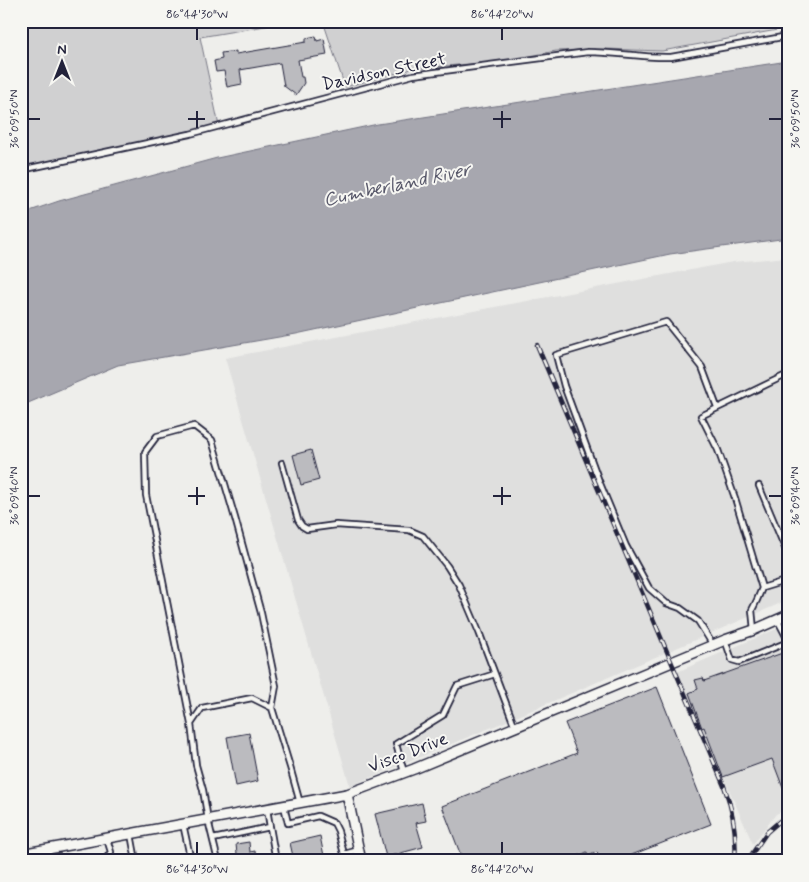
<svg xmlns="http://www.w3.org/2000/svg" width="809" height="882" viewBox="0 0 809 882" font-family="Mynerve,sans-serif">
	<style>
		.built { fill: #dfdfde }
		.green { fill: #d0d0d1; stroke: #797986 }
		.water { fill: #a7a7af; stroke: #727281 }
		.building { fill: #bbbbbf; stroke: #22223b }
		.lines { fill: none; stroke-linecap: round; stroke-linejoin: round }
		.service-casing { stroke: #22223b; stroke-width: 8 }
		.minor-casing { stroke: #22223b; stroke-width: 12 }
		.service { stroke: #f6f6f2; stroke-width: 4.5 }
		.minor { stroke: #f6f6f2; stroke-width: 9 }
		.rail-casing { stroke: #22223b; stroke-width: 4.5 }
		.rail { stroke: #f6f6f2; stroke-width: 2.5; stroke-dasharray: 8; stroke-linecap: butt }
		.ticks { fill: none; stroke: #22223b; stroke-width: 2 }
		.labels { text-anchor: middle; dominant-baseline: central; stroke-width: 4; stroke-linejoin: round; paint-order: stroke }
		.street-label { font-size: 18px; fill: #22223b; stroke: #f6f6f2 }
		.water-label { font-size: 19px; font-style: italic; fill: #575769; stroke: #f6f6f2 }
		.neatline { fill: none; stroke: #22223b; stroke-width: 2 }
		.ticks-label { font-size: 12px; text-anchor: middle; fill: #22223b }
	</style>
	<rect width="100%" height="100%" fill="#eeeeeb"/>
	<filter id="ink" filterUnits="userSpaceOnUse"><feTurbulence type="fractalNoise" baseFrequency=".02" numOctaves="2"/><feDisplacementMap in="SourceGraphic" scale="10" xChannelSelector="R" yChannelSelector="G"/><feConvolveMatrix kernelMatrix="1 2 1 2 8 2 1 2 1" color-interpolation-filters="sRGB"/></filter>
	<g filter="url(#ink)">
		<path class="built" d="M 788,257 L 788,600 L 502,723 L 350,786 L 225,358 L 733,262 Z
			M 788,624 L 788,809 L 776,814 L 753,844 L 677,672 Z"/>
		<path class="green" d="M 21,21 L 295,21 L 200,37 L 219,126 L 21,170 Z
			M 323,21 L 788,21 L 788,28 L 662,51 L 605,49 L 556,51 L 503,61 L 412,69 L 345,87 Z"/>
		<path class="water" d="M 788,61 L 788,238 L 670,254 L 296,334 L 118,365 L 21,406 L 21,214 L 59,201 L 217,158 L 378,124 Z"/>
		<path class="building" d="M 316,36 L 317,41 L 324,39 L 327,55 L 298,60 L 301,77 L 303,77 L 304,83 L 296,95 L 284,86 L 280,63 L 240,70 L 242,84 L 227,87 L 224,71 L 216,72 L 214,61 L 222,59 L 221,53 L 236,51 L 236,54 L 306,42 L 306,38 Z
			M 311,450 L 319,480 L 301,485 L 293,455 Z
			M 788,651 L 788,786 L 783,788 L 772,759 L 723,777 L 704,727 L 702,728 L 689,693 L 698,689 L 695,680 L 703,678 L 704,681 Z
			M 657,687 L 711,824 L 616,861 L 600,861 L 597,852 L 588,856 L 587,852 L 566,861 L 463,861 L 442,806 L 577,753 L 565,723 Z
			M 249,733 L 258,781 L 236,786 L 227,737 Z
			M 422,803 L 426,821 L 416,823 L 423,847 L 386,857 L 375,814 Z
			M 320,836 L 325,861 L 294,861 L 290,843 Z
			M 249,842 L 250,852 L 255,851 L 256,861 L 236,861 L 235,855 L 237,854 L 236,844 Z"/>
		<g class="lines">
			<defs>
				<path id="service" d="M 21,170 L 190,134 L 413,75 L 588,52 C 616,52 643,58 671,57 L 788,36
					M 282,463 L 298,520 L 302,526 L 307,529 L 336,525 L 409,530 L 423,536 L 447,566 L 459,585 L 479,632 L 515,727
					M 759,486 L 788,555
					M 762,588 L 788,580
					M 777,619 L 788,640
					M 754,630 L 752,610 L 757,600 L 762,588 L 735,498 L 718,450 L 701,416 L 788,374
					M 725,640 L 732,660 L 739,662 L 788,642
					M 713,645 L 698,621 L 680,608 L 666,603 L 649,588 L 626,546 L 599,481 L 564,386 L 556,355 L 666,322 L 702,367 L 717,407
					M 191,724 L 146,495 L 145,452 L 157,436 L 194,426 L 212,440 L 235,518 L 261,613 L 276,686 L 272,708
					M 404,772 L 396,744 L 443,715 L 457,686 L 495,674
					M 284,806 L 288,823 L 318,816 L 334,823 L 338,831 L 344,854 L 359,850
					M 183,824 L 191,861
					M 270,827 L 276,861
					M 131,834 L 136,861
					M 213,839 L 270,827 L 267,809
					M 46,849 L 49,861
					M 100,861 L 105,860 L 111,852 L 107,839
					M 218,861 L 208,820 L 203,790 L 196,765 L 191,724 L 202,708 L 252,698 L 272,708 L 290,767 L 300,803"/>
				<path id="minor" d="M 347,794 L 361,861
					M 21,854 L 347,794 L 414,769 L 725,640 L 754,630 L 788,615"/>
			</defs>
			<use href="#service" class="service-casing"/>
			<use href="#minor" class="minor-casing"/>
			<use href="#service" class="service"/>
			<use href="#minor" class="minor"/>
			<defs>
				<path id="rail" d="M 537,345 L 724,786 C 733,810 737,835 735,861
					M 747,861 L 767,832 L 788,814"/>
			</defs>
			<use href="#rail" class="rail-casing"/>
			<use href="#rail" class="rail"/>
		</g>
	</g>
	<path class="ticks" d="M 197,28 L 197,40M 502,28 L 502,40M 197,111 L 197,128M 502,111 L 502,128M 28,119 L 40,119M 188,119 L 205,119M 493,119 L 511,119M 769,119 L 782,119M 197,487 L 197,505M 502,487 L 502,505M 28,496 L 40,496M 188,496 L 205,496M 493,496 L 511,496M 769,496 L 782,496M 197,842 L 197,854M 502,842 L 502,854"/>
	<g class="labels">
		<g class="street-label">
			<text transform="translate(384 72) rotate(-12)">Davidson Street</text>
			<text transform="translate(408 753) rotate(-21)">Visco Drive</text>
		</g>
		<g class="water-label">
			<text transform="translate(397 185) rotate(-12)">Cumberland River</text>
		</g>
	</g>
	<rect width="809" height="882" fill="none" stroke="#f6f6f2" stroke-width="55"/>
	<g transform="translate(62 62)" stroke="#f6f6f2" stroke-width="4" paint-order="stroke">
	<path d="M0-4L9 19L0 12L-9 19Z" fill="#22223b"/>
	<text y="-8" font-size="14" font-weight="bold" text-anchor="middle" fill="#22223b">N</text>
	</g>
	<rect x="28" y="28" width="754" height="826" class="neatline"/>
	<g class="ticks-label">
		<text x="197" y="18">86°44'30"W</text>
		<text x="502" y="18">86°44'20"W</text>
		<text transform="translate(14 119) rotate(-90)" y="4">36°09'50"N</text>
		<text transform="translate(795 119) rotate(-90)" y="4">36°09'50"N</text>
		<text transform="translate(14 496) rotate(-90)" y="4">36°09'40"N</text>
		<text transform="translate(795 496) rotate(-90)" y="4">36°09'40"N</text>
		<text x="197" y="873">86°44'30"W</text>
		<text x="502" y="873">86°44'20"W</text>
	</g>
</svg>
